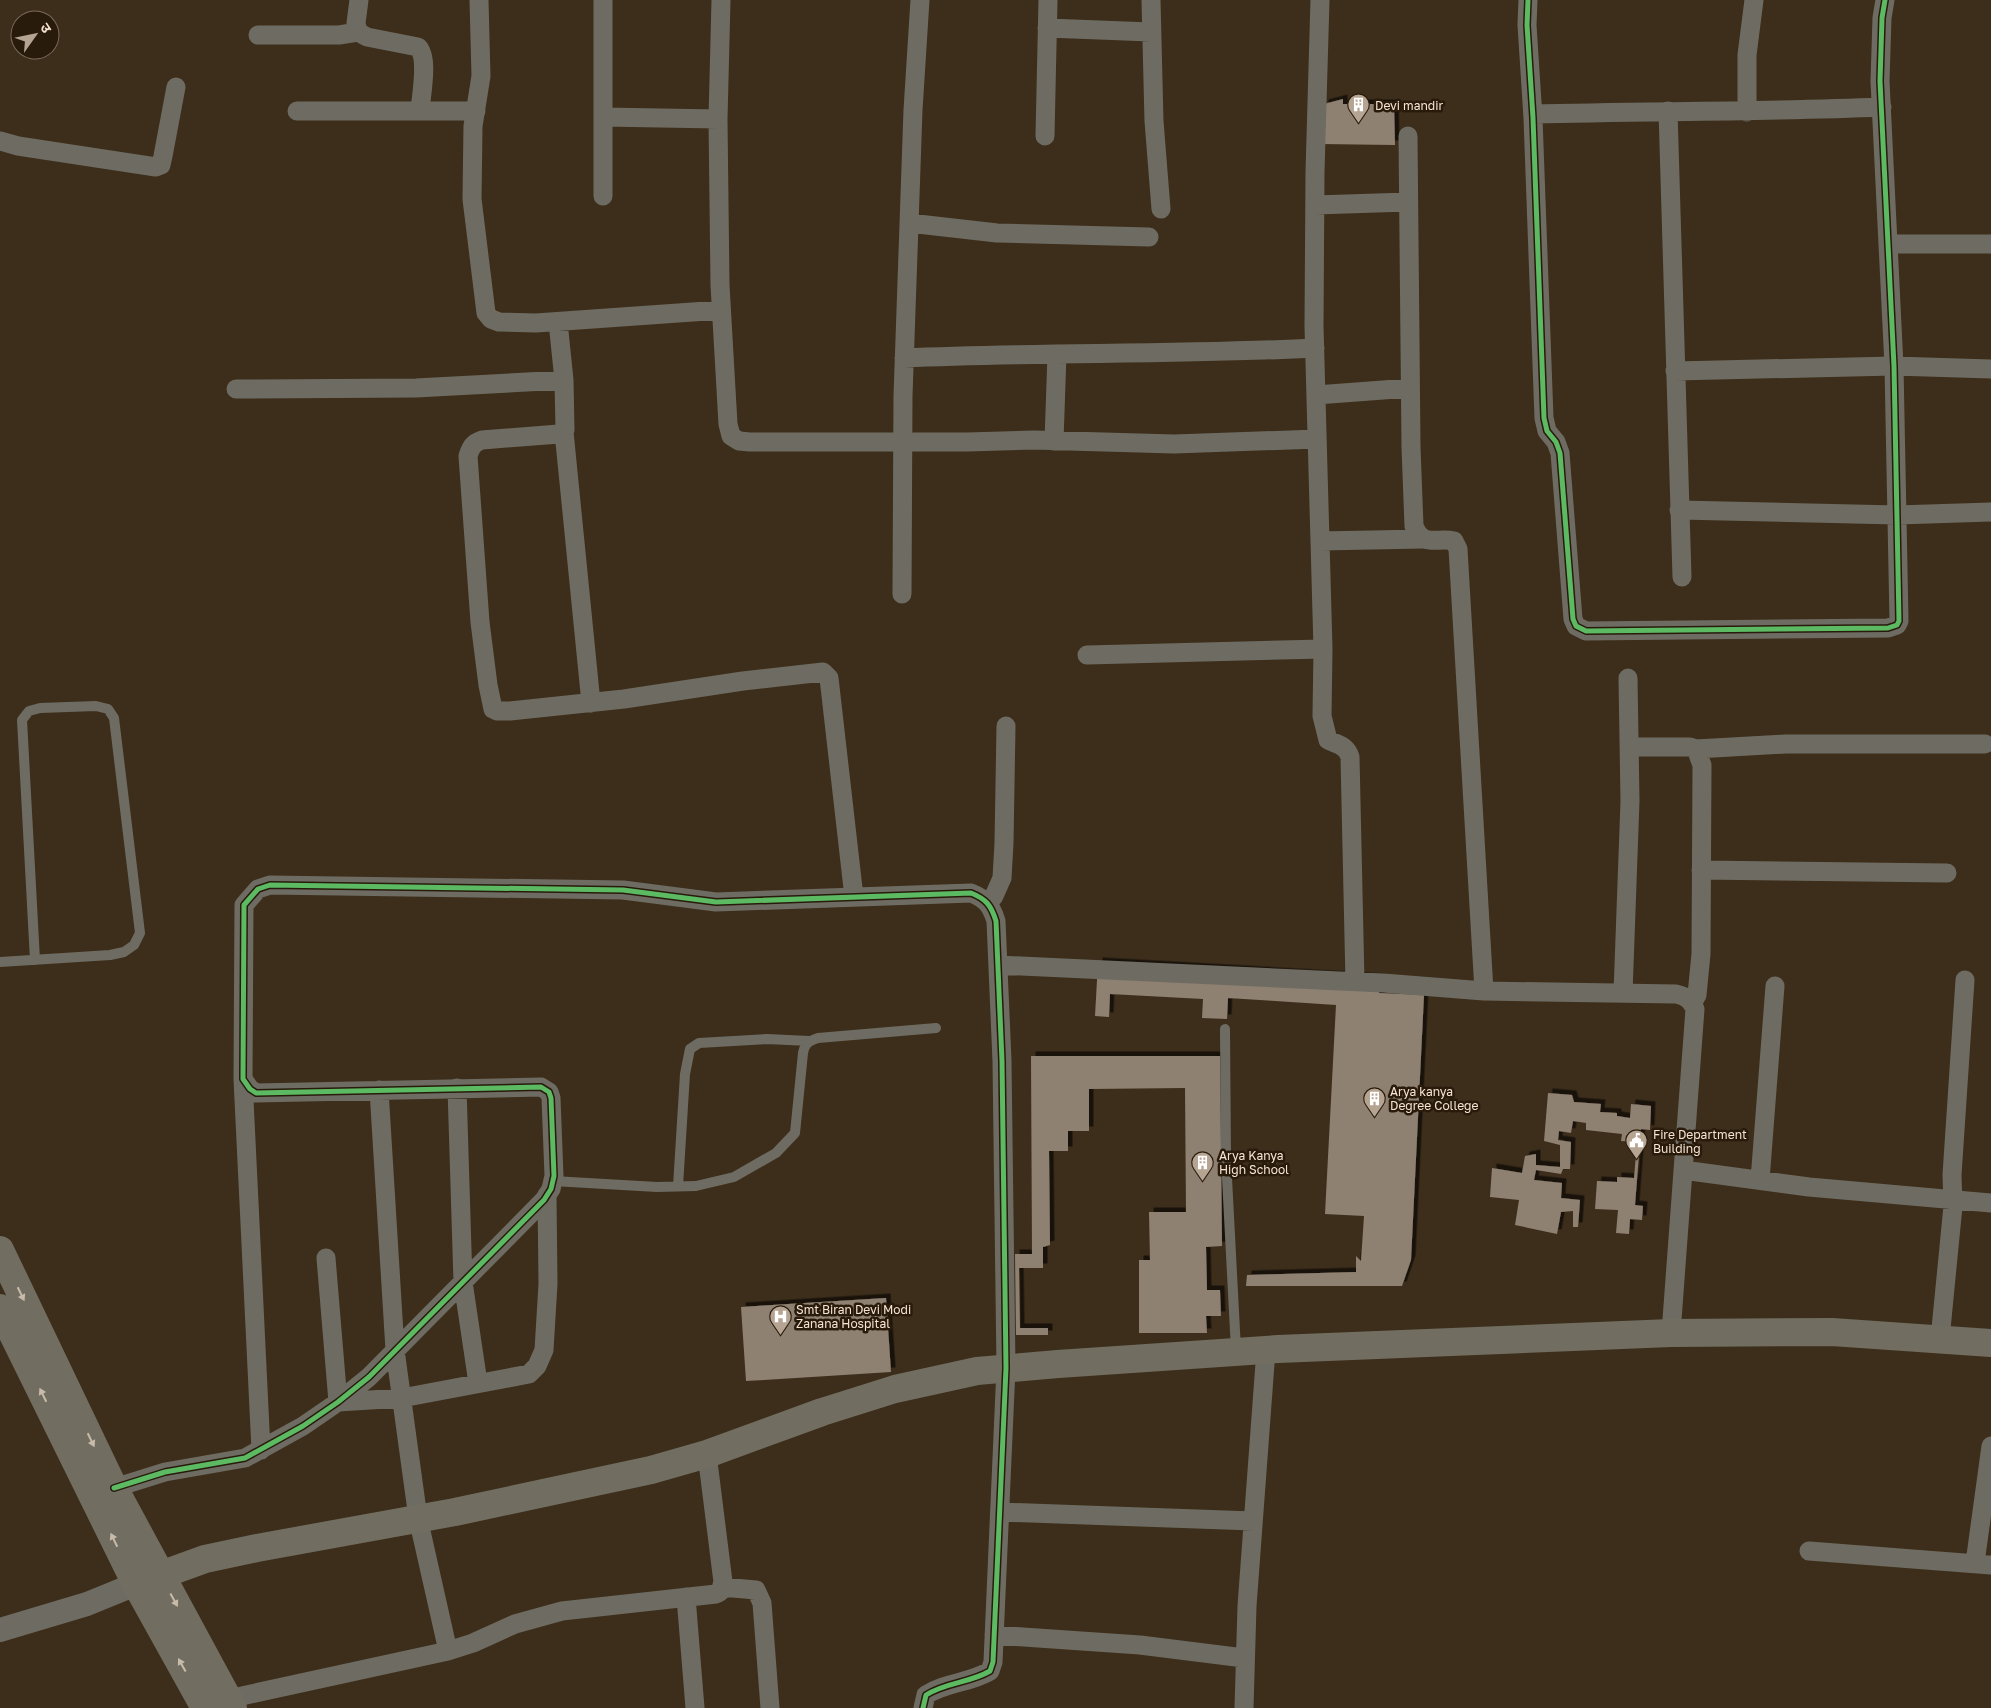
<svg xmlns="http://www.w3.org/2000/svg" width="1991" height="1708" viewBox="0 0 1991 1708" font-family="'Golos Text','Noto Sans Devanagari',sans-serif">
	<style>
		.building { fill: #8f8172; filter: url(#shadow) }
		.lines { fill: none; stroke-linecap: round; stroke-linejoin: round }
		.service { stroke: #6e6c62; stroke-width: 10 }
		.minor { stroke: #6e6c62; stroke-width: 19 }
		.tertiary { stroke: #6e6c62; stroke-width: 24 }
		.secondary { stroke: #716e61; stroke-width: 28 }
		.cycleway-casing { stroke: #281b0c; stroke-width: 8 }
		.cycleway { stroke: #5cba63; stroke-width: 5 }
		.oneway { fill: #c8bbaa }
		.labels { text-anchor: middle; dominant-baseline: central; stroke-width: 5; stroke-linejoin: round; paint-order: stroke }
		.poi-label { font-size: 12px; fill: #f7e4d2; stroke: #281b0c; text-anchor: start }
	</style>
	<defs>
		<filter id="shadow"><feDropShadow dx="4.5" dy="-4.5" stdDeviation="0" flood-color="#0009"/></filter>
	</defs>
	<rect width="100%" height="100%" fill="#3d2e1b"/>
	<path class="building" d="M 1343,99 L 1343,104 L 1394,104 L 1395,145 L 1321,144 L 1324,104 Z
		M 1098,962 L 1380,978 L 1379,993 L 1424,995 L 1411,1260 L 1402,1286 L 1246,1286 L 1247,1275 L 1356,1272 L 1356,1256 L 1361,1261 L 1364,1216 L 1325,1214 L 1336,1005 L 1228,998 L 1227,1019 L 1202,1018 L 1203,999 L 1110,994 L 1109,1017 L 1095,1016 Z
		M 1031,1056 L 1220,1056 L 1222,1246 L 1206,1247 L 1207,1290 L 1220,1290 L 1221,1316 L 1206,1316 L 1207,1333 L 1139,1333 L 1139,1260 L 1150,1260 L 1149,1212 L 1186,1212 L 1185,1088 L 1089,1089 L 1089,1131 L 1068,1131 L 1068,1151 L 1049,1151 L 1050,1245 L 1043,1247 L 1043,1268 L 1019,1268 L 1020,1328 L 1048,1328 L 1048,1335 L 1016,1335 L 1015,1254 L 1032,1254 Z
		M 1548,1093 L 1572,1095 L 1574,1102 L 1601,1104 L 1600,1112 L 1617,1113 L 1617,1116 L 1630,1118 L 1631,1104 L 1651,1106 L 1650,1130 L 1641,1129 L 1635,1205 L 1643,1206 L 1642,1220 L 1630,1219 L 1629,1234 L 1616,1233 L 1618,1210 L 1595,1209 L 1597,1181 L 1617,1182 L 1617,1177 L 1634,1178 L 1637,1142 L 1621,1141 L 1622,1134 L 1586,1130 L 1586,1123 L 1573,1121 L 1571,1133 L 1559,1131 L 1558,1140 L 1571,1142 L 1570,1169 L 1563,1169 L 1561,1174 L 1536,1170 L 1534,1180 L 1562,1183 L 1561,1198 L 1580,1200 L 1578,1227 L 1573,1227 L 1573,1211 L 1561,1212 L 1557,1234 L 1515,1225 L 1519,1200 L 1490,1197 L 1492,1168 L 1522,1173 L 1525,1156 L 1536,1154 L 1536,1165 L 1560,1167 L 1560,1145 L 1544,1141 Z
		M 886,1298 L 891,1372 L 746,1381 L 741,1307 Z"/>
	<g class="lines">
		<path class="service" d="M 0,962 L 110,955 L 124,952 L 134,945 L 140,933 L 114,718 L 108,709 L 96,706 L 40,708 L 29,711 L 22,720 L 35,960
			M 1225,1029 L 1226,1159 L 1236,1350
			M 553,1181 L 657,1187 L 696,1186 L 734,1177 L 776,1153 L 795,1133 L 803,1053 C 805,1043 809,1041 818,1038 L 936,1028
			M 678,1186 L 685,1074 L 690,1049 L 699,1043 L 767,1039 L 809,1041"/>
		<path class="minor" d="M 359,0 L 356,23 L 358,32 L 367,37 L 418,47 C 429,58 421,95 420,111
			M 479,0 L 481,76 L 473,126 L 472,199 L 486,313 L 491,319 L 499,322 L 536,323 L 721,310
			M 603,0 L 603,196
			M 721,0 L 718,119 L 720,285 L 728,424 L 731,436 L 739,441 L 750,442 L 967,442 L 1034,440 L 1174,444 L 1317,439
			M 1151,0 L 1154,121 L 1161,209
			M 1320,0 L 1315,172 L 1314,326 L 1323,649 L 1322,716 L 1328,740 C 1338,745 1346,745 1350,757 L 1355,982
			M 1528,0 L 1527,25 L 1533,118 L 1544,418 L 1547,431 L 1556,442 L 1560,453 L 1573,619 L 1576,626 L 1586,631 L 1888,628 L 1897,625 L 1899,621 L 1894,366 L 1880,81 L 1882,18 L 1885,0
			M 1047,28 L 1151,32
			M 258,35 L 339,35 L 358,32
			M 297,111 L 476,111
			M 1668,111 L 1682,577
			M 1747,112 L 1747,55 L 1754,0
			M 1533,114 C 1649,111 1766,112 1882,107
			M 603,117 L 718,119
			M 1045,136 L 1048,0
			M 1408,136 L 1411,447 L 1414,526 C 1423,548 1437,537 1454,541 L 1458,549 L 1484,991
			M 0,141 L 18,146 L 156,167 L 161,165 L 163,156 L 176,87
			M 1315,205 L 1408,202
			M 909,223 L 997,233 L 1149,237
			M 1889,244 L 1991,244
			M 558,322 L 564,380 L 565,430 L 559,434 L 482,440 C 473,443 471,447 468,456 L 480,622 L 488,685 L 493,709 L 497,711 L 510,711 L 624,699 L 743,681 L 823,672 L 829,678 L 854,897
			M 904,358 C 1041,352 1178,355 1315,348
			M 1675,371 L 1894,366 L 1991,369
			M 236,389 L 416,388 L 564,380
			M 1316,395 L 1410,388
			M 564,432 L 591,703
			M 1054,441 L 1057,354
			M 1679,510 L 1897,515 L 1991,512
			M 1320,541 L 1423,539
			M 902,594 L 903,396 L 913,110 L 920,0
			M 1087,655 L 1323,649
			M 1630,747 L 1690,747 L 1696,749 L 1702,765 L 1701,954 L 1697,995 L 1692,1004
			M 1696,749 L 1786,744 L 1985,744
			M 1701,870 L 1947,873
			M 988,903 L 994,896 L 1002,878 L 1004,843 L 1006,726
			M 998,965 L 1383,983 L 1484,991 L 1676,994 C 1686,996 1691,1000 1695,1009 L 1671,1333
			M 1623,993 L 1630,801 L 1628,678
			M 243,1079 L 261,1450
			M 457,1088 L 463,1282 L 478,1383
			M 379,1090 L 395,1350 L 418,1518 L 448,1651
			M 1683,1170 L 1809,1187 L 1991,1203
			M 1760,1180 L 1775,986
			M 326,1258 L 338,1402 L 402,1398 L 529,1374 L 537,1366 L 544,1350 L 548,1284 L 547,1195
			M 1940,1339 L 1953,1206 L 1952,1175 L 1965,980
			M 114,1488 L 165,1472 L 245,1458 L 303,1426 L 338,1402 L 369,1377 L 544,1200 L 551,1189 L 554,1176 L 551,1098 L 549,1092 L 541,1087 L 256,1093 L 250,1089 L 243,1079 L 244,905 L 258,889 L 270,885 L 623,890 L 716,902 L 971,893 C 986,899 991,905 996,921 L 1002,1061 L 1006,1368 L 993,1662 L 990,1671 C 970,1683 946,1682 926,1695 L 923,1708
			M 1000,1512 L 1253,1521
			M 1809,1551 L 1991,1565
			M 1975,1563 L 1991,1446
			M 722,1587 L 756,1590 L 762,1603 L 770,1708
			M 686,1597 L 695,1708
			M 994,1635 L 1140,1645 L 1244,1658
			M 228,1699 L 448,1651 L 473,1643 L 515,1624 L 562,1611 L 716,1594 L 720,1592 L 723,1582 L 707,1454
			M 1244,1708 L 1247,1606 L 1266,1350"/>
		<path class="tertiary" d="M 0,1630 L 87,1604 L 136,1584"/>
		<path class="secondary" d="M 0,1250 L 114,1488 L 233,1708
			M 0,1308 L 136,1584 L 205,1708
			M 136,1584 L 205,1559 L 257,1548 L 455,1512 L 651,1470 L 707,1454 L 822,1412 L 895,1389 L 977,1371 L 1058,1364 L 1278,1349 L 1671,1333 L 1832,1332 L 1991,1343"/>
		<defs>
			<path id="cycleway" d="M 1528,0 L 1527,25 L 1533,118 L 1544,418 L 1547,431 L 1556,442 L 1560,453 L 1573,619 L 1576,626 L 1586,631 L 1888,628 L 1897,625 L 1899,621 L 1894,366 L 1880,81 L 1882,18 L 1885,0
				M 114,1488 L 165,1472 L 245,1458 L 303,1426 L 338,1402 L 369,1377 L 544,1200 L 551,1189 L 554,1176 L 551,1098 L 549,1092 L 541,1087 L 256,1093 L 250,1089 L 243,1079 L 244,905 L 258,889 L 270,885 L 623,890 L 716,902 L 971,893 C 986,899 991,905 996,921 L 1002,1061 L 1006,1368 L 993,1662 L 990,1671 C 970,1683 946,1682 926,1695 L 923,1708"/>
		</defs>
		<use href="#cycleway" class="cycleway-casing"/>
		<use href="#cycleway" class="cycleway"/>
	</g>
	<defs><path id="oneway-solid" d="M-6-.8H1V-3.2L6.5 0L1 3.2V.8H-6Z" transform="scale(1.25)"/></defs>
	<g class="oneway">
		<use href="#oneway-solid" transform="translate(21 1294) rotate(64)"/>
		<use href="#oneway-solid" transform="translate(43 1395) rotate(-116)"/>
		<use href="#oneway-solid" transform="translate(91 1440) rotate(64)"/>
		<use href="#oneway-solid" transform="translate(114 1540) rotate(-116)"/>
		<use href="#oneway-solid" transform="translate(174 1600) rotate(61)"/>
		<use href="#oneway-solid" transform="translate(182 1665) rotate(-119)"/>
	</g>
	<defs>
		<symbol id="building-pin" viewBox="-11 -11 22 30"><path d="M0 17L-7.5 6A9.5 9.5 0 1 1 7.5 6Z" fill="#b6a492" stroke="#281b0c"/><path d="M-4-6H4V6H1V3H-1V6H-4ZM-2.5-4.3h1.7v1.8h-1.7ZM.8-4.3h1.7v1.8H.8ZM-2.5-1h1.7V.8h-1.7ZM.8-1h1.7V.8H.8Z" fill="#fff"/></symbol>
		<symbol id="civic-pin" viewBox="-11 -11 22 30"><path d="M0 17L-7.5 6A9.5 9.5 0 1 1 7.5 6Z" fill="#b6a492" stroke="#281b0c"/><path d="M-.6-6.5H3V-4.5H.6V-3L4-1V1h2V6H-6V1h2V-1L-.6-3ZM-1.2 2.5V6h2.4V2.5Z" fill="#fff"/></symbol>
		<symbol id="hospital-pin" viewBox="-11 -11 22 30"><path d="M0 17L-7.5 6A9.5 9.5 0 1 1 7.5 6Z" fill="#b6a492" stroke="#281b0c"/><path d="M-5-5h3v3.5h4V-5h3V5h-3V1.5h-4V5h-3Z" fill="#fff"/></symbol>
	</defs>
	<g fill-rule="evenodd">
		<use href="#building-pin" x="1346" y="92" width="25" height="34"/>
		<use href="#building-pin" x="1362" y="1086" width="25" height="34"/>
		<use href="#civic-pin" x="1624" y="1128" width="25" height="34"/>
		<use href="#building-pin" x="1190" y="1150" width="25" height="34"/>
		<use href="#hospital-pin" x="768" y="1304" width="25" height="34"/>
	</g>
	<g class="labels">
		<g class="poi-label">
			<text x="1375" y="105">Devi mandir</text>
			<text x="1390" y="1091">Arya kanya<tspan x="1390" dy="14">Degree College</tspan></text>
			<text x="1653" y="1134">Fire Department<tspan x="1653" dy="14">Building</tspan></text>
			<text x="1219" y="1155">Arya Kanya<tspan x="1219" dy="14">High School</tspan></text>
			<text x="796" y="1309">Smt Biran Devi Modi<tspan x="796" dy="14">Zanana Hospital</tspan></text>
		</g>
	</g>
	<g transform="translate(35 35) rotate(57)"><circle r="24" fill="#281b0c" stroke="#7b6b5b"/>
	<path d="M0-4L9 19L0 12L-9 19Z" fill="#b6a492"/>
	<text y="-8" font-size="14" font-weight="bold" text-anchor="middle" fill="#f7e4d2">उ</text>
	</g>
</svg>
